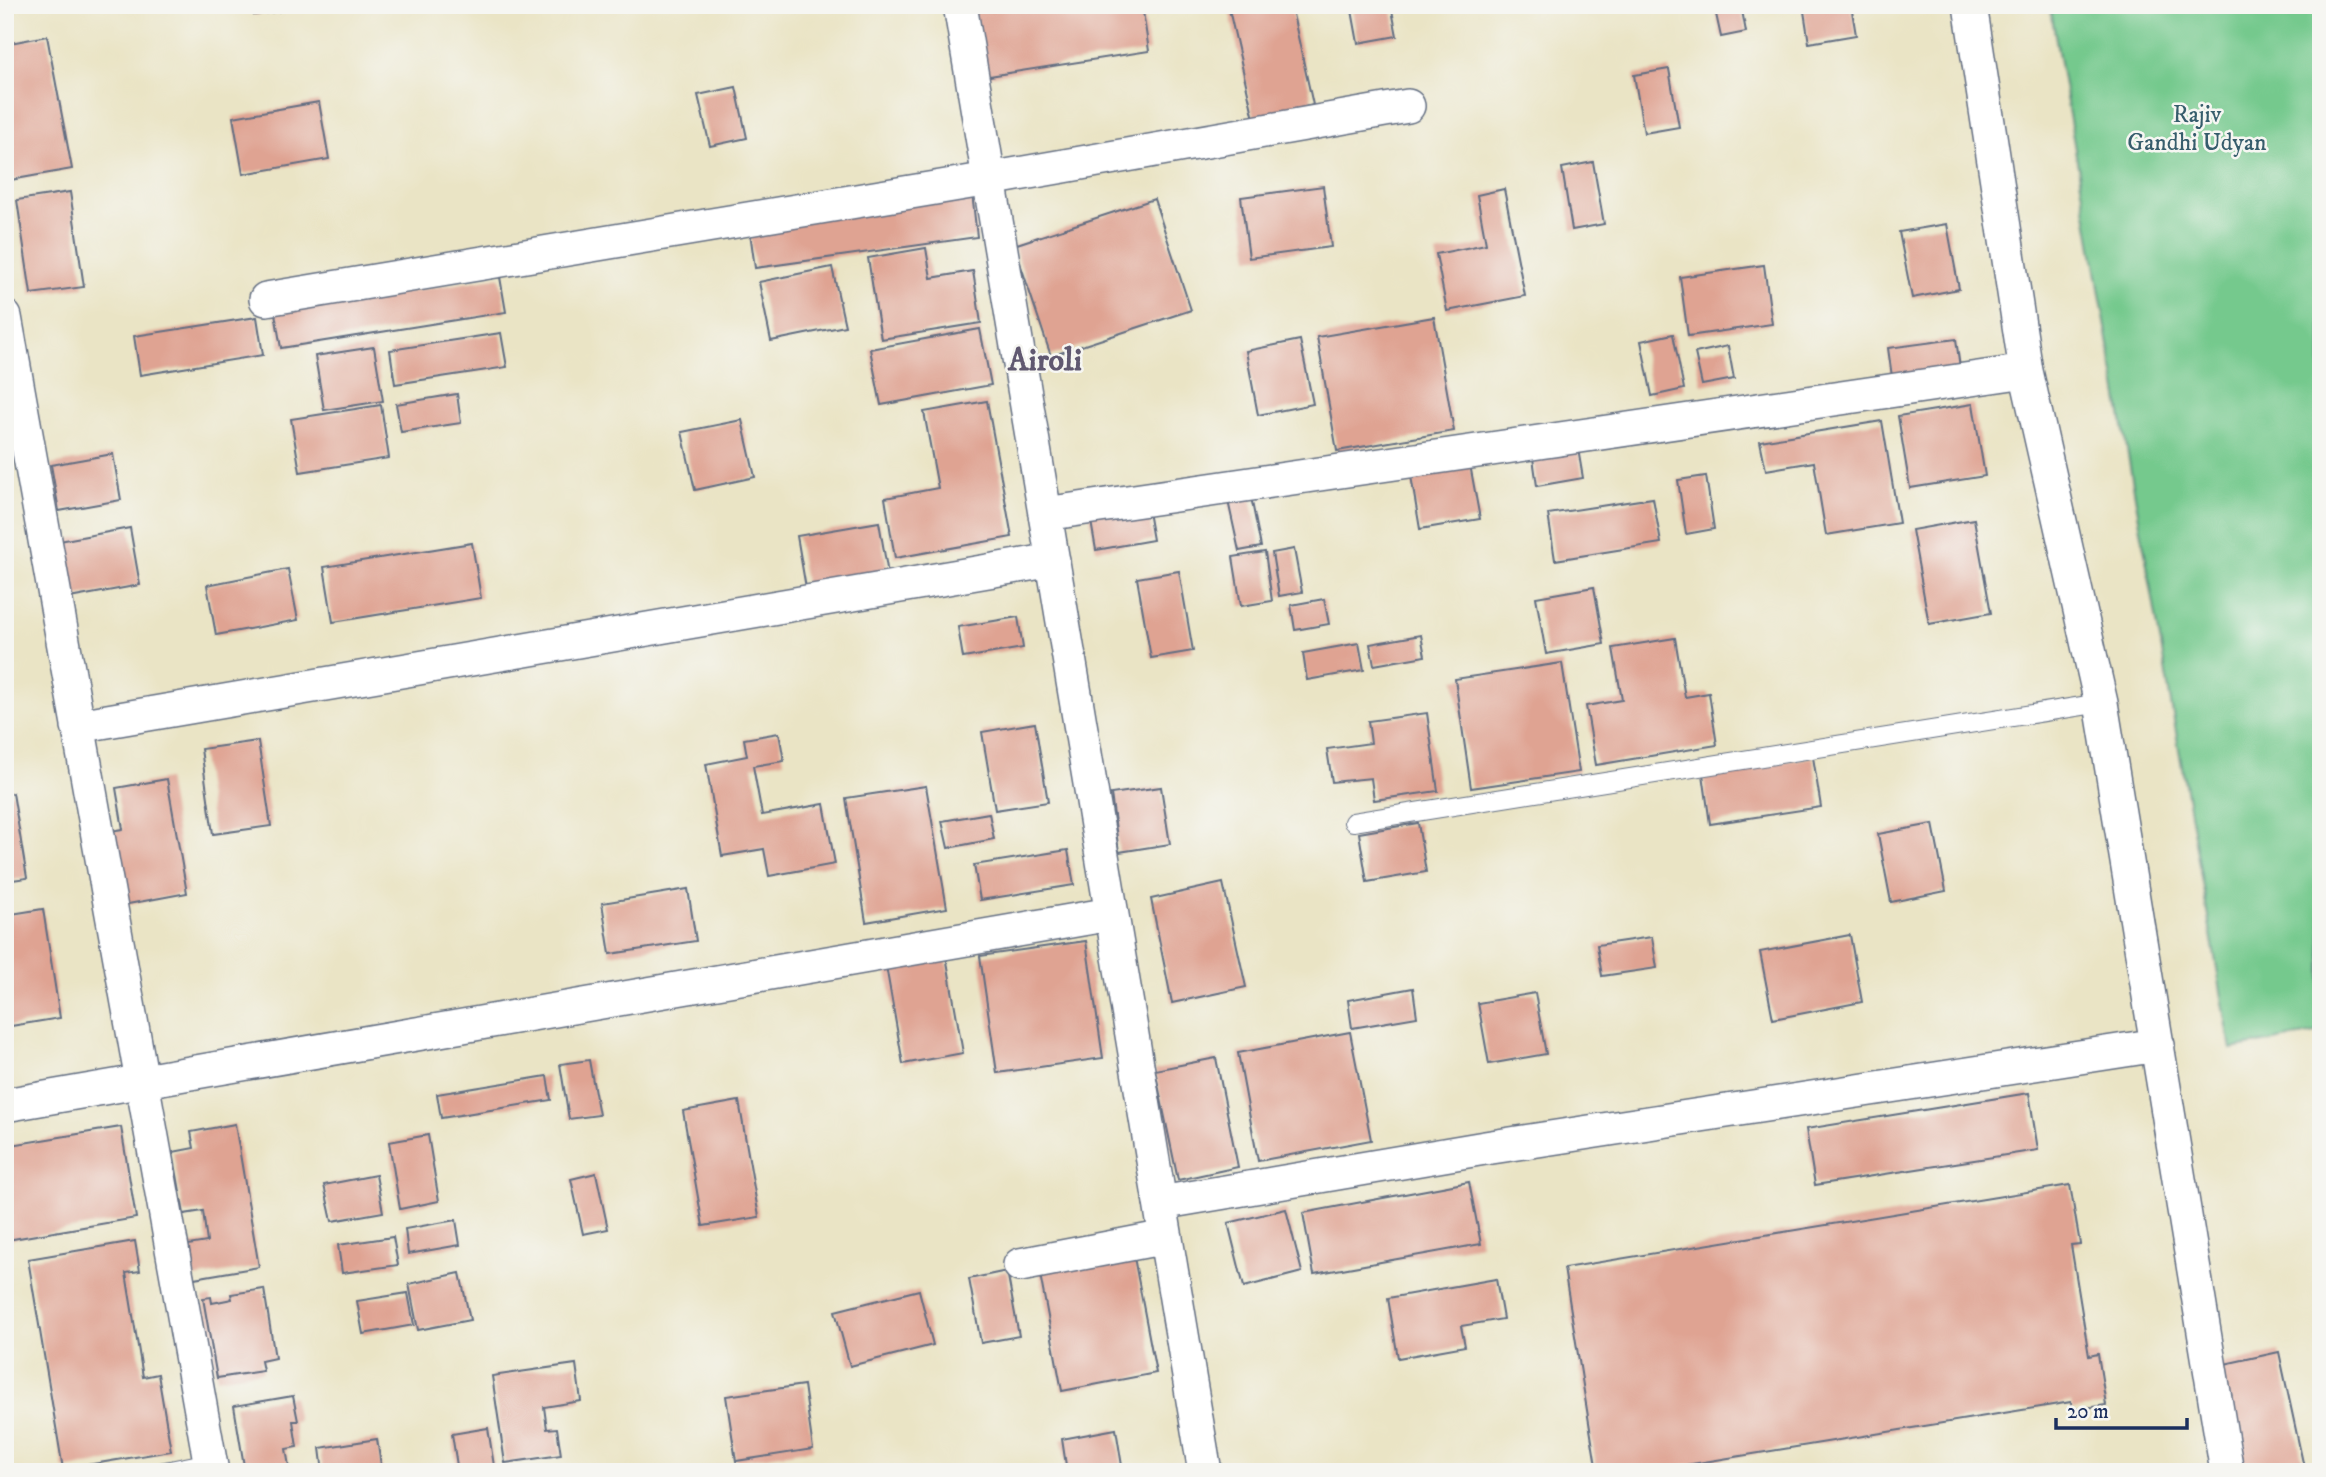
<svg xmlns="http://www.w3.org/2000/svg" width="2326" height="1477" viewBox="0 0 2326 1477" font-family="'IM FELL DW Pica',serif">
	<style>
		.green { fill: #74c98d; stroke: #487c76; stroke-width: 2 }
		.building { fill: #dfa392 }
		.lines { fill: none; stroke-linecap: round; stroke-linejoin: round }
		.service-casing { stroke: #636e82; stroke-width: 20 }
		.minor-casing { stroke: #636e82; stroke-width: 36 }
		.service { stroke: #fff; stroke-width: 18 }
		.minor { stroke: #fff; stroke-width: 33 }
		.labels { text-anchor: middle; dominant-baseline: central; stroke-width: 5; stroke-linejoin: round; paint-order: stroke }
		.park-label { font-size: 24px; fill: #365d6c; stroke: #f6f6f2 }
		.district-label { font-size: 32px; font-weight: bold; fill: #605870; stroke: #f6f6f2 }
	</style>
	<rect width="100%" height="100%" fill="#f6f6f2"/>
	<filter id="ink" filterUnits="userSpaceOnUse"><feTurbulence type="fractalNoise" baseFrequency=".0143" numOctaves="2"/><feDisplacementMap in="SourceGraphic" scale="14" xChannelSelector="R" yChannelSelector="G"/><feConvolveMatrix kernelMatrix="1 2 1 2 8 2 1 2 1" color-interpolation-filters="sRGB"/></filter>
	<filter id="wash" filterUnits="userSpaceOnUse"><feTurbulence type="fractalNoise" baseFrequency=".00686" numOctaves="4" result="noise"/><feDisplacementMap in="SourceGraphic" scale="28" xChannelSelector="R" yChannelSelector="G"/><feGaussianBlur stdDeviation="1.57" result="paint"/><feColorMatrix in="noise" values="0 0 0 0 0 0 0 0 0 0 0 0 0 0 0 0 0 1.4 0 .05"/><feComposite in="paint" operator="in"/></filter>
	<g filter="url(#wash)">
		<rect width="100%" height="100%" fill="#eae4c5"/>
		<path class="green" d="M 2050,5 L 2321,5 L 2321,1032 L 2231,1049 Z"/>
		<g id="blocks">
			<path class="building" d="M 253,5 L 307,5 L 307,7 L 254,15 Z
				M 972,5 L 1142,5 L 1149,51 L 983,77 Z
				M 1228,5 L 1291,5 L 1313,105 L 1254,119 Z
				M 1351,5 L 1391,5 L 1397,36 L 1358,43 Z
				M 1714,5 L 1741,5 L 1746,32 L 1721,37 Z
				M 1803,5 L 1851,5 L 1856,35 L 1809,43 Z
				M 47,36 L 72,169 L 5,181 L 5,44 Z
				M 1669,69 L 1679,127 L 1644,133 L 1634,75 Z
				M 736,87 L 747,138 L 710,146 L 698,95 Z
				M 319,102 L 329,159 L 243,174 L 233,117 Z
				M 1593,162 L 1604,224 L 1572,230 L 1562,168 Z
				M 1323,186 L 1331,247 L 1249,258 L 1241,197 Z
				M 1504,189 L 1525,296 L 1447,311 L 1436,254 L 1486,244 L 1477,195 Z
				M 70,192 L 84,287 L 31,294 L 17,200 Z
				M 972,193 L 977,237 L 755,268 L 749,225 Z
				M 1154,199 L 1191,310 L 1051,356 L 1014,245 Z
				M 1947,224 L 1959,289 L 1912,298 L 1899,232 Z
				M 926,248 L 931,278 L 973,271 L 981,323 L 881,339 L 868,258 Z
				M 1764,265 L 1772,324 L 1688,336 L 1680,277 Z
				M 832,267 L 845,326 L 771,341 L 759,282 Z
				M 500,277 L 506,312 L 281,348 L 275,313 Z
				M 257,317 L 263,355 L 140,375 L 134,336 Z
				M 1434,317 L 1454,431 L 1337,451 L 1317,337 Z
				M 980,329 L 991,385 L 881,405 L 870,349 Z
				M 501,333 L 507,367 L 395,384 L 390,350 Z
				M 1673,334 L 1684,389 L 1652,396 L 1641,341 Z
				M 1956,339 L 1961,375 L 1893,384 L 1888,348 Z
				M 1300,340 L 1313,404 L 1258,415 L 1246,351 Z
				M 1728,346 L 1734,379 L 1702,385 L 1695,353 Z
				M 374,347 L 383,401 L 324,410 L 315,356 Z
				M 457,394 L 461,423 L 401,432 L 396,404 Z
				M 987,401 L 1012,537 L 895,558 L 885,498 L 938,488 L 924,412 Z
				M 1973,404 L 1985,476 L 1910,488 L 1898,416 Z
				M 381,405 L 389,458 L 300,472 L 291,419 Z
				M 742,420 L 755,477 L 695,490 L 682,432 Z
				M 1882,421 L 1899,523 L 1826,535 L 1814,462 L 1766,470 L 1760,441 Z
				M 1577,443 L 1583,478 L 1537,486 L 1532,451 Z
				M 113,454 L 121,500 L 59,511 L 51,465 Z
				M 1469,459 L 1480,519 L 1420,529 L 1410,470 Z
				M 1706,476 L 1714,529 L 1686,534 L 1678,480 Z
				M 1250,492 L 1261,547 L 1239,551 L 1227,496 Z
				M 1653,498 L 1661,543 L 1555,560 L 1548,514 Z
				M 1146,500 L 1153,540 L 1096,550 L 1089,510 Z
				M 1974,519 L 1991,613 L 1929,624 L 1912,530 Z
				M 879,522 L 889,580 L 807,594 L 797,536 Z
				M 130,528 L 140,585 L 64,599 L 54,542 Z
				M 472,543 L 481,598 L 333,622 L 324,567 Z
				M 1294,549 L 1302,592 L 1279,596 L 1272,553 Z
				M 1265,552 L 1272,601 L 1241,606 L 1233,557 Z
				M 288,569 L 298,620 L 216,635 L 207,585 Z
				M 1179,571 L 1193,651 L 1151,658 L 1137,578 Z
				M 1594,587 L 1604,644 L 1546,654 L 1536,597 Z
				M 1324,599 L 1329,624 L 1295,630 L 1291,605 Z
				M 1018,617 L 1023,648 L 963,658 L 958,627 Z
				M 1421,635 L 1425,656 L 1374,665 L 1370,644 Z
				M 1675,638 L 1685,697 L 1709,693 L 1717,745 L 1596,765 L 1586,706 L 1622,700 L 1613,648 Z
				M 1359,643 L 1364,670 L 1307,680 L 1303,653 Z
				M 1562,663 L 1579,772 L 1471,788 L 1455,679 Z
				M 1427,713 L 1438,791 L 1374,800 L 1371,778 L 1332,782 L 1327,749 L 1371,743 L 1368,721 Z
				M 1035,723 L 1048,802 L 995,810 L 982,732 Z
				M 779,733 L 784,761 L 753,766 L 762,815 L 824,804 L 835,864 L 769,876 L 764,849 L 722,856 L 706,764 L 747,756 L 744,739 Z
				M 258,741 L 271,826 L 213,834 L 201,749 Z
				M 1813,757 L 1821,807 L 1710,824 L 1703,774 Z
				M 167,779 L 187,893 L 112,907 L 99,833 L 123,829 L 116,788 Z
				M 926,786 L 947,908 L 866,922 L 846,798 Z
				M 1161,787 L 1170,844 L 1119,852 L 1111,794 Z
				M 13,793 L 27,878 L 5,881 L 5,795 Z
				M 989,813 L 994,839 L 948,848 L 942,821 Z
				M 1418,823 L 1426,872 L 1367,882 L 1359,833 Z
				M 1933,824 L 1946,891 L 1891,902 L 1878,834 Z
				M 1068,850 L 1074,885 L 980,900 L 974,865 Z
				M 1223,883 L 1246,987 L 1172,1003 L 1151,899 Z
				M 688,889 L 696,941 L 610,954 L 602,903 Z
				M 43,909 L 60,1018 L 5,1027 L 5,915 Z
				M 1850,935 L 1862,1002 L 1773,1019 L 1760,952 Z
				M 1652,937 L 1657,968 L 1602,976 L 1597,945 Z
				M 1086,941 L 1103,1058 L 997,1073 L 980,956 Z
				M 945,950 L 963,1053 L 903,1064 L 885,960 Z
				M 1413,988 L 1417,1017 L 1352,1028 L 1348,1000 Z
				M 1535,993 L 1546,1054 L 1489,1064 L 1478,1003 Z
				M 1350,1032 L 1371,1140 L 1258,1161 L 1238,1053 Z
				M 1216,1058 L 1238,1167 L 1178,1180 L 1155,1070 Z
				M 589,1060 L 599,1115 L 569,1119 L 560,1064 Z
				M 547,1076 L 551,1100 L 441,1118 L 437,1094 Z
				M 2029,1093 L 2038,1150 L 1815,1185 L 1806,1129 Z
				M 739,1101 L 759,1217 L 703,1226 L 683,1111 Z
				M 235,1124 L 259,1267 L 194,1278 L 188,1245 L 207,1242 L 203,1211 L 184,1214 L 173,1152 L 194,1148 L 191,1132 Z
				M 121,1127 L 136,1218 L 7,1240 L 5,1146 Z
				M 428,1135 L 439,1201 L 400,1209 L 389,1142 Z
				M 596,1173 L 608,1229 L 583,1234 L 571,1179 Z
				M 376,1175 L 383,1212 L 332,1221 L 324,1185 Z
				M 1469,1182 L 1481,1244 L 1314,1274 L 1303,1213 Z
				M 2070,1185 L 2080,1244 L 2071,1245 L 2089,1356 L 2098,1354 L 2106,1405 L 2072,1410 L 2071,1402 L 1643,1472 L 1597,1472 L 1564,1268 Z
				M 1286,1209 L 1302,1272 L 1244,1287 L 1228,1223 Z
				M 456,1220 L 460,1245 L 408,1254 L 405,1229 Z
				M 393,1237 L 398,1265 L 342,1273 L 338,1245 Z
				M 135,1241 L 140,1271 L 126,1273 L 143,1377 L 158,1374 L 171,1451 L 63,1469 L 28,1259 Z
				M 1133,1252 L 1156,1373 L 1062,1391 L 1039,1269 Z
				M 1007,1271 L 1019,1336 L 981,1343 L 969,1279 Z
				M 460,1273 L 470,1320 L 418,1330 L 409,1284 Z
				M 1496,1279 L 1503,1319 L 1461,1326 L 1465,1346 L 1398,1358 L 1388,1298 Z
				M 264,1289 L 275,1358 L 261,1361 L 263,1371 L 217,1378 L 203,1298 L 211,1297 L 212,1303 L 232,1299 L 231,1294 Z
				M 919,1290 L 933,1345 L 850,1366 L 835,1311 Z
				M 408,1293 L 414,1325 L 363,1334 L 357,1301 Z
				M 2279,1352 L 2305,1472 L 2245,1472 L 2220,1365 Z
				M 576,1364 L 581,1401 L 544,1407 L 547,1429 L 557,1428 L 561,1455 L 505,1463 L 492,1376 Z
				M 804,1385 L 813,1449 L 736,1461 L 726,1396 Z
				M 293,1396 L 298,1421 L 293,1421 L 297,1447 L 286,1449 L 290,1472 L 245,1472 L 234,1406 Z
				M 488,1428 L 495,1472 L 458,1472 L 452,1434 Z
				M 1116,1429 L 1123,1472 L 1067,1472 L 1062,1439 Z
				M 377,1439 L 382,1472 L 323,1472 L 320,1448 Z"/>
		</g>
	</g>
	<g filter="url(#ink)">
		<use href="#blocks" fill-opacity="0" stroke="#636e82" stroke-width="2"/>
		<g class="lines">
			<defs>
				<path id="service" d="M 1353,822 L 2101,703
					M 160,1472 L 210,1462"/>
				<path id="minor" d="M 960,5 L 1205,1472
					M 1970,5 L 2026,371 L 2101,703 L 2227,1472
					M 266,299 L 989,179 L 1408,106
					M 5,317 L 212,1472
					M 1045,514 L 2026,371
					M 78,726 L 1053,560
					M 5,1105 L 1111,914
					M 1160,1203 L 1485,1148 L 2158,1045
					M 1020,1265 L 1166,1237"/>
			</defs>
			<use href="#service" class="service-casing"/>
			<use href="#minor" class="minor-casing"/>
			<use href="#service" class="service"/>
			<use href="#minor" class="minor"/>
		</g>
	</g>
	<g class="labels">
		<g class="park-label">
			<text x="2197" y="115">Rajiv<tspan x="2197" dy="28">Gandhi Udyan</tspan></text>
		</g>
		<g class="district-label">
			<text x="1045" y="361">Airoli</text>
		</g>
	</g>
	<rect width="2326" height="1477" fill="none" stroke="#f6f6f2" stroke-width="28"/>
	<path d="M2056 1418v10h131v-10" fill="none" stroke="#1b2f5e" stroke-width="3.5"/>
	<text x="2067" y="1418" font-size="21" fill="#1b2f5e" stroke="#f6f6f2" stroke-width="5" paint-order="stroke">20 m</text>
</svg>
